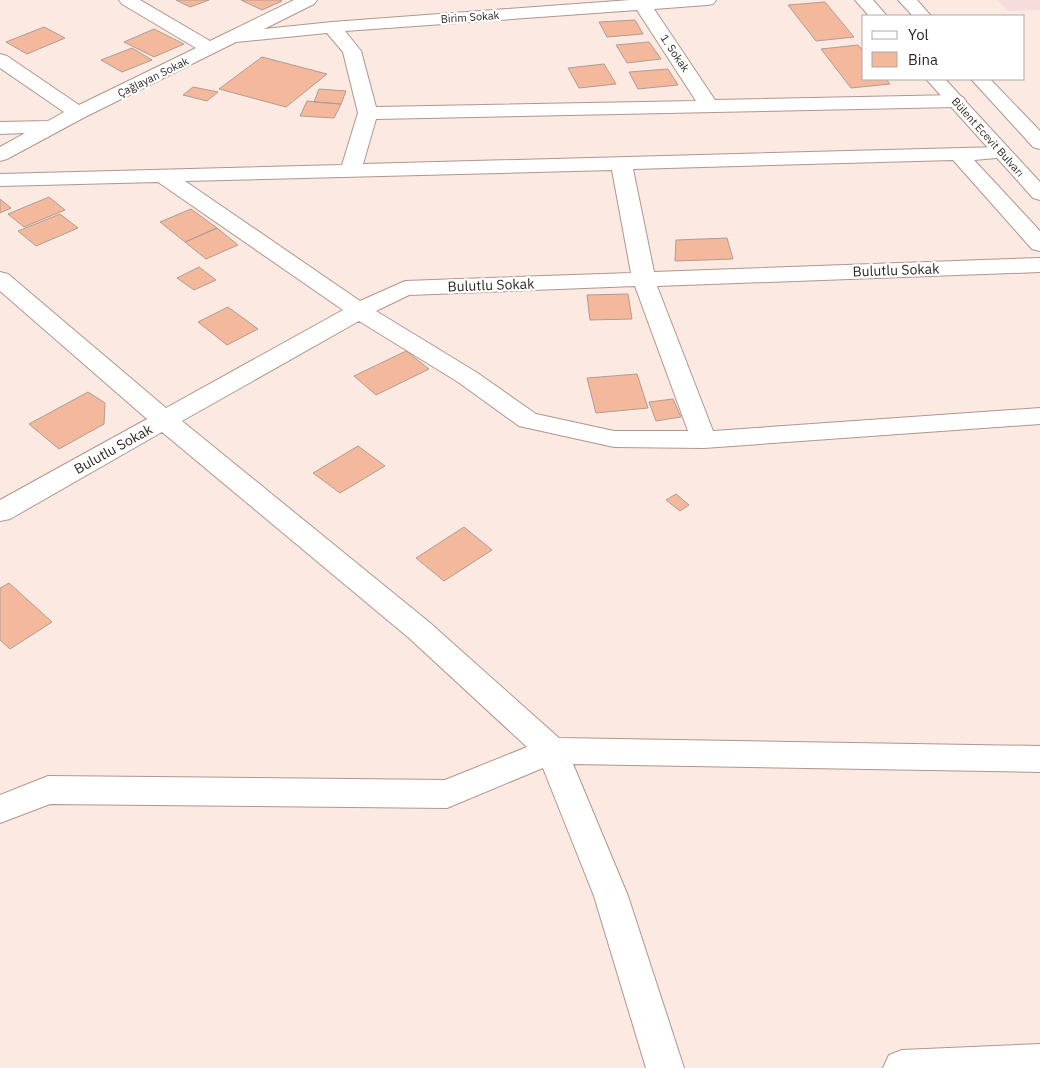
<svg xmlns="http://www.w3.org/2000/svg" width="1040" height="1068" viewBox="0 0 1040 1068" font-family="'IBM Plex Sans',sans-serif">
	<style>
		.education { fill: #f7dcdd }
		.building { fill: #f4b89c; stroke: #b19c92 }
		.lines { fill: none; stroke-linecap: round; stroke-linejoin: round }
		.minor-casing { stroke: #ad978e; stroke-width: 2 }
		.primary-casing { stroke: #ad978e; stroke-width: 2 }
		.minor { fill: #fff; fill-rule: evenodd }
		.primary { fill: #fff; fill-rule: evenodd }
		.labels { text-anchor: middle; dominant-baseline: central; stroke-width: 4.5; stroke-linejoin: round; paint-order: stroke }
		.far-street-label { font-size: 11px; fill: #312824; stroke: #fff }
		.street-label { font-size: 14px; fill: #312824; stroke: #fff }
	</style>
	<rect width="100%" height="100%" fill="#fce9e1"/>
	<path class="education" d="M 997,0 L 1040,0 L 1040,10 L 1008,11 Z"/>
	<path class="building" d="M 176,0 L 209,0 L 190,7 Z
		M 241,0 L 279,0 L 282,1 L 262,10 Z
		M 825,2 L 854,37 L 816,41 L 788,5 Z
		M 635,20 L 643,34 L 607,37 L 599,22 Z
		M 44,27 L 65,38 L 27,54 L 6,42 Z
		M 154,29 L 184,44 L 154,57 L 124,42 Z
		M 649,42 L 661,59 L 627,63 L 616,45 Z
		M 858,45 L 864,52 L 864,79 L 886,79 L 890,84 L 851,88 L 821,49 Z
		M 132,48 L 152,60 L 122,72 L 101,60 Z
		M 262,57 L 327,74 L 286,107 L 219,89 Z
		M 604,64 L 616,84 L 579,88 L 568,68 Z
		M 668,69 L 678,85 L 638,89 L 629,72 Z
		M 193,87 L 218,92 L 207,101 L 183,95 Z
		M 319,89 L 346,91 L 341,104 L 314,102 Z
		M 307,101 L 341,104 L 334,118 L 300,116 Z
		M 49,197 L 65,210 L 24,227 L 8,214 Z
		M 0,199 L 11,208 L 0,213 Z
		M 191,209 L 217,228 L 185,242 L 160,222 Z
		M 60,214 L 78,228 L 36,246 L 18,231 Z
		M 217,228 L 238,245 L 206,259 L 185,242 Z
		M 727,238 L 733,259 L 675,261 L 676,240 Z
		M 199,267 L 216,280 L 194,290 L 177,278 Z
		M 628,294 L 632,319 L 590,320 L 587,295 Z
		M 228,307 L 258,329 L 227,345 L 198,322 Z
		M 406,351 L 429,369 L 376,395 L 354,376 Z
		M 637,374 L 648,408 L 596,413 L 587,378 Z
		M 88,392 L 105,403 L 104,424 L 59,449 L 29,424 Z
		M 673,399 L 681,417 L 656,421 L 649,402 Z
		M 358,446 L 385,466 L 340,493 L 313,473 Z
		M 676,494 L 689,505 L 680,511 L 666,500 Z
		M 464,527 L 492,550 L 444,581 L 416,558 Z
		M 9,583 L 52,622 L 10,649 L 0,640 L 0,588 Z"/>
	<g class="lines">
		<defs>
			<path id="minor" d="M 119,0 L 140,0 L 210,41 L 294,0 L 317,0 L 314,4 L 264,29 L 332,22 L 630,0 L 716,0 L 713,4 L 707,5 L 654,9 L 715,100 L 956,95 L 963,97 L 966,101 L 963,105 L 956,107 L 376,119 L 363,164 L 1001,147 L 1008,149 L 1011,153 L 1008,157 L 974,160 L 1040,231 L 1040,251 L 1032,249 L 953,160 L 633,169 L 654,272 L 1040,258 L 1040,272 L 657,286 L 713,431 L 1040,408 L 1040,424 L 704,448 L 614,447 L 519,426 L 458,382 L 359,321 L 182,421 L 429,622 L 559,738 L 1040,746 L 1040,772 L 573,764 L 628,896 L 684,1068 L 646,1068 L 594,896 L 543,768 L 447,808 L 50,804 L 0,823 L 0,795 L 48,776 L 445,780 L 527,747 L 409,638 L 162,432 L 10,519 L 0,521 L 0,500 L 147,419 L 0,291 L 0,272 L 8,274 L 166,408 L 343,310 L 158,182 L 0,186 L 0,174 L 342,165 L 358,113 L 343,52 L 327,33 L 236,42 L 85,117 L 7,159 L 0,161 L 0,147 L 25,133 L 0,134 L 0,122 L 48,121 L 64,112 L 0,68 L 0,54 L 7,56 L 79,105 L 196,48 L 122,4 ZM 637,10 L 696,101 L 376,107 L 361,51 L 345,31 ZM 612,170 L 631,273 L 405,281 L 360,301 L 185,181 ZM 635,286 L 688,431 L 614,431 L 536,414 L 476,372 L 376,311 L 409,295 Z
				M 1040,1044 L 1040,1068 L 883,1068 L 889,1055 L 902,1050 Z"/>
			<path id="primary" d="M 855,0 L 873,0 L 887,16 L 869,16 Z
				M 898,0 L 917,0 L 931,16 L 913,16 Z
				M 926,79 L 945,79 L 1040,182 L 1040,200 L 1033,198 Z
				M 971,79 L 990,79 L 1040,131 L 1040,149 L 1033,147 Z"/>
		</defs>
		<use href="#minor" class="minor-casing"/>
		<use href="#primary" class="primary-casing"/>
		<use href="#minor" class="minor"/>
		<use href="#primary" class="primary"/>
	</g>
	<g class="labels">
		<g class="far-street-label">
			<text transform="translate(470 17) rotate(-4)">Birim Sokak</text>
			<text transform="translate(675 53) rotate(56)">1. Sokak</text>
			<text transform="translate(153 77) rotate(-26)">Çağlayan Sokak</text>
			<text transform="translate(988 137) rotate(48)">Bülent Ecevit Bulvarı</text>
		</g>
		<g class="street-label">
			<text transform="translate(896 270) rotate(-2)">Bulutlu Sokak</text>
			<text transform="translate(491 285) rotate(-2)">Bulutlu Sokak</text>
			<text transform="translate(113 449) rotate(-29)">Bulutlu Sokak</text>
		</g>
	</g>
	<rect x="862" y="15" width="162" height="65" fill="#ffffff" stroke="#ada9a7"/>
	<rect x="872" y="31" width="25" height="8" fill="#ffffff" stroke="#ada9a7"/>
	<text x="908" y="40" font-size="15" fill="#312824">Yol</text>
	<rect x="872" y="52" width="25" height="15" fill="#f4b89c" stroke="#ada9a7"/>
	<text x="908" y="65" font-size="15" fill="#312824">Bina</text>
</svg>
